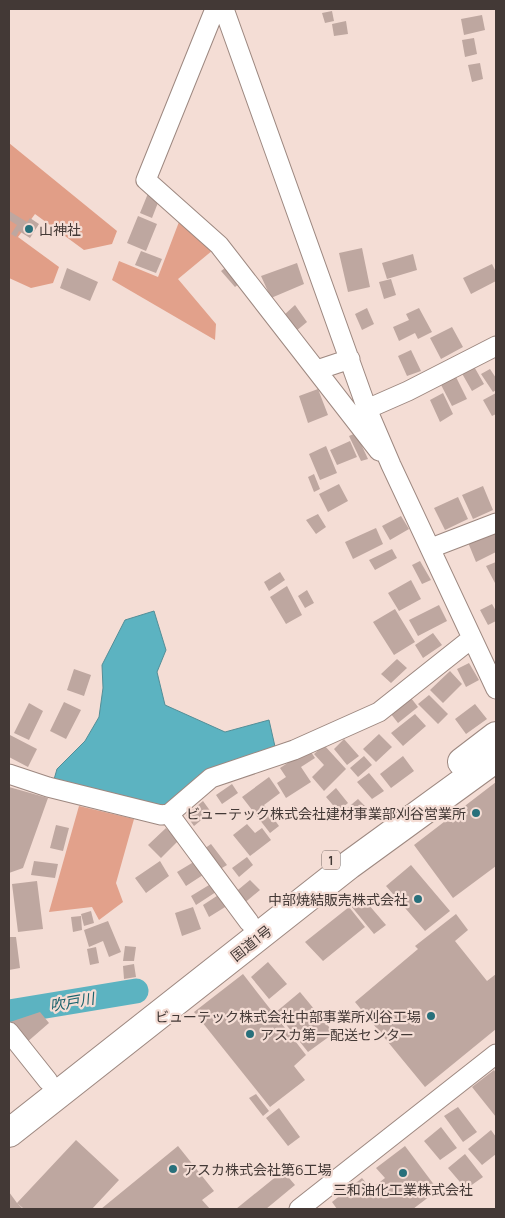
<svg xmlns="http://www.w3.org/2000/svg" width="505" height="1218" viewBox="0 0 505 1218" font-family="Manrope,'Noto Sans JP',sans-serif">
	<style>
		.green { fill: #e2a18b }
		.forest { fill: #e19e87 }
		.water { fill: #5cb3c1; stroke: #548e97 }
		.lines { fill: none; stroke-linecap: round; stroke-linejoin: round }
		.river { stroke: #5cb3c1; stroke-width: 25 }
		.building { fill: #bea7a0 }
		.minor-casing { stroke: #9d8880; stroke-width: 21 }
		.highway-casing { stroke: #9d8880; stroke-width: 30 }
		.minor { stroke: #fff; stroke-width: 19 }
		.highway { stroke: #fff; stroke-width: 28 }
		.poi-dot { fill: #28707b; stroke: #f4ddd5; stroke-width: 2 }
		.labels { text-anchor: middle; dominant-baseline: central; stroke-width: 4.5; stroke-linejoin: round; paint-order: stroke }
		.shield { fill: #f4ddd5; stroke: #786a66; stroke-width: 1 }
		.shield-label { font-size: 12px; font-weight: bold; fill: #433936 }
		.poi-label { font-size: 14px; fill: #433936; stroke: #f4ddd5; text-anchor: start }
		.street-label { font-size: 14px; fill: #433936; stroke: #f4ddd5 }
		.water-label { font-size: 15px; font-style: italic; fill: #1a626c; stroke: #f4ddd5 }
	</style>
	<rect width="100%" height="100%" fill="#f4ddd5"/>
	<!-- green -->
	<path class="green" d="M182 214 213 250 178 279 216 324 215 340 112 280 119 261 158 277Z
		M79 806 134 819 116 883 123 902 99 920 92 907 49 912Z"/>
	<!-- forest -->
	<path class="forest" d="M9 143 117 231 112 244 84 250 35 214 18 237 59 267 53 283 31 288 9 278Z"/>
	<!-- water -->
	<path class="water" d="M154 611 166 650 157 672 165 705 225 732 269 720 276 751 204 772 160 809 53 783 57 769 85 741 99 717 103 688 102 665 125 620Z"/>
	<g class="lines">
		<!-- river -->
		<path class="river" d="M9 1012 136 991"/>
	</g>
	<!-- building -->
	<path class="building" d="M332 11 334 21 325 23 322 13Z
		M482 15 485 30 464 35 461 19Z
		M346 21 348 34 334 36 332 24Z
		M474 38 477 54 465 57 462 40Z
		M480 63 483 79 472 82 468 65Z
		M149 191 161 195 152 218 140 213Z
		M9 211 27 222 30 218 39 224 30 238 19 231 16 237 11 234 17 225 9 220Z
		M138 216 157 224 146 251 127 243Z
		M362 248 370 287 348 292 339 253Z
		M141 251 162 259 156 273 135 265Z
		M413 254 417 270 387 279 382 263Z
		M233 262 245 279 235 287 221 271Z
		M297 263 304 284 271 298 261 276Z
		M492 264 496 272V281L471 294 463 278Z
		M67 268 98 282 90 301 60 288Z
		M391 279 396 295 384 299 379 282Z
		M295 305 307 322 296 331 284 315Z
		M367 308 374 324 362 330 355 314Z
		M419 308 432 332 418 339 415 333 399 341 393 327 409 320 406 314Z
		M452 327 463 347 441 359 430 338Z
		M411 350 421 371 407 376 398 356Z
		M472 363 484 384 472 391 460 370Z
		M490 369 496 378V390L493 392 481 374Z
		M454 373 467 399 452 406 439 381Z
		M318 389 328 415 308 423 299 396Z
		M443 393 453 414 440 422 430 400Z
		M496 393V414L492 416 483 400Z
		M356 433 368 459 361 461 349 436Z
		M350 441 357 457 337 465 330 450Z
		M326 446 337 473 320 480 309 454Z
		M314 474 320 489 314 492 308 477Z
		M339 484 348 501 328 512 319 494Z
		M483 486 493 510 473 519 462 495Z
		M458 497 468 519 445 530 434 508Z
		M318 514 326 527 316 534 306 520Z
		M401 516 409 529 390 540 382 526Z
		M376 528 383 544 353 559 345 542Z
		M496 528V552L476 562 467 540Z
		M392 549 397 558 375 570 369 560Z
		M420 561 431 580 422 584 412 565Z
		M496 562V582L495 583 486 566Z
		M280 572 285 580 269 591 264 582Z
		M411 580 421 599 399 611 388 593Z
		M287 586 302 615 286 624 270 597Z
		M307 590 314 603 305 608 298 596Z
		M492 604 496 611V621L488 625 480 610Z
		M439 605 447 621 418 636 409 620Z
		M395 609 415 642 394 655 373 622Z
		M433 633 442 645 423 658 415 645Z
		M397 659 407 668 391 683 381 674Z
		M469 663 479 680 466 687 457 669Z
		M74 669 91 675 84 696 67 690Z
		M450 671 462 684 443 703 430 690Z
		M429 695 448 714 438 724 418 704Z
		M411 698 418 707 398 723 391 714Z
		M64 702 81 710 66 739 50 731Z
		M29 703 43 711 29 740 14 733Z
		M475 704 487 719 466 734 455 719Z
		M415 714 426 726 403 746 391 733Z
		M379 734 392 747 376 762 363 749Z
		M10 735 37 749 28 767 9 757Z
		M344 739 359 756 347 765 334 749Z
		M324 745 346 769 324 791 312 777 324 765 314 754Z
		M309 749 315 758 301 767 311 782 286 798 277 783 286 777 280 768Z
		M364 756 372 765 358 777 350 768Z
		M403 756 414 771 391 788 380 774Z
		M369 773 384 791 372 799 357 782Z
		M269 777 280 793 264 805 279 826 270 833 242 797Z
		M496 782V866L453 898 414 845Z
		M232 784 238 793 222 804 216 795Z
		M9 787 48 798 23 868 9 873Z
		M336 788 348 803 338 811 326 797Z
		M358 799 365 806 353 817 346 809Z
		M203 801 211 812 194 826 186 815Z
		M247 824 255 833 262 828 271 840 250 856 233 835Z
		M56 825 69 828 63 851 50 848Z
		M166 828 179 840 161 858 148 845Z
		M211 844 227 865 217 871 201 851Z
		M247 857 253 865 239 877 232 868Z
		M197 860 206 873 186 886 177 872Z
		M34 861 58 864 55 878 31 875Z
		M160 861 169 876 146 893 135 878Z
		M411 865 450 911 425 931 386 886Z
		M250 880 260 890 242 905 233 894Z
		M37 881 43 929 18 932 12 884Z
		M214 882 219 890 196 905 191 896Z
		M223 892 230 904 209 917 203 905Z
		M362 897 386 925 374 934 351 906Z
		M193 907 201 929 182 936 175 913Z
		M349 907 365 927 323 961 305 942Z
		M91 911 94 923 84 926 81 914Z
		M456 914 468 930 455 941 487 981 496 974V1029L425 1087 355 1002 418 949 415 946Z
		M81 916 82 930 73 932 71 917Z
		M108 921 121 952 109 957 103 941 89 947 84 930Z
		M9 937H16L20 968 9 970Z
		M125 946 136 947 134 961H123Z
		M96 947 99 963 90 965 87 949Z
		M268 962 287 984 269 999 251 977Z
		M134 964 136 977 124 979 123 966Z
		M243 974 306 1055 294 1066 305 1080 270 1107 194 1012Z
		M300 992 334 1033 308 1052 276 1012Z
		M40 1012 49 1023 26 1043 10 1022Z
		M494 1070 496 1073V1117L472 1087Z
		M256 1094 269 1111 263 1116 249 1098Z
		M458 1107 477 1132 463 1142 444 1116Z
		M279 1108 300 1137 288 1146 266 1118Z
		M441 1127 457 1148 440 1160 424 1141Z
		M491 1130 496 1137V1154L482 1165 468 1149Z
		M76 1140 119 1180 92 1209H24L17 1203 23 1209H9V1192L17 1203Z
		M178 1146 214 1191 202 1200 210 1209H101Z
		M405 1146 438 1190 413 1209H337L332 1202 362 1178 371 1189 385 1178 376 1168Z
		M465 1154 483 1177 466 1189 448 1168Z
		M283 1171 295 1185 266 1209H236Z"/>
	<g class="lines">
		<defs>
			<path id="minor" d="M215 9 146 180 219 245 379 451
				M224 9 367 409 391 465 496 689
				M317 370 350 359
				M367 409 408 391 496 346
				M431 548 496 523
				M9 774 48 787 161 815 169 814 211 778 294 750 379 712 471 639
				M169 814 249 922
				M9 1032 48 1081
				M299 1209 496 1054"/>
			<path id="highway" d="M462 762 496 736
				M9 1133 349 865 496 758"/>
		</defs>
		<!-- minor casing -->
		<use href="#minor" class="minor-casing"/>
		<!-- highway casing -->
		<use href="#highway" class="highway-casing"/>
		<!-- minor -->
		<use href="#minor" class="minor"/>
		<!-- highway -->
		<use href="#highway" class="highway"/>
	</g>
	<!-- markers -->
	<g class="poi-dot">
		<circle cx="29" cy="229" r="5"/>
		<circle cx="476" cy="813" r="5"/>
		<circle cx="418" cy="899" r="5"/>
		<circle cx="431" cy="1016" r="5"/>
		<circle cx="250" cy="1034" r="5"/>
		<circle cx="173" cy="1169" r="5"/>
		<circle cx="403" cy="1173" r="5"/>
	</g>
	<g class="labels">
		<!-- shield labels -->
		<rect class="shield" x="322" y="850.5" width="18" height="19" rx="4"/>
		<g class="shield-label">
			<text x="331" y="860">1</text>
		</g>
		<!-- poi labels -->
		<g class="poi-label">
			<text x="39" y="229">山神社</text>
			<text x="466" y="813" text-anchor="end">ビューテック株式会社建材事業部刈谷営業所</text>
			<text x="408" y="899" text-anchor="end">中部焼結販売株式会社</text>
			<text x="421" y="1016" text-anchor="end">ビューテック株式会社中部事業所刈谷工場</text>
			<text x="260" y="1034">アスカ第一配送センター</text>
			<text x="183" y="1169">アスカ株式会社第6工場</text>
			<text x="403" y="1189" text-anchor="middle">三和油化工業株式会社</text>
		</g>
		<!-- street labels -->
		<g class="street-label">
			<text transform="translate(251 943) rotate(-38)">国道1号</text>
		</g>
		<!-- water labels -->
		<g class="water-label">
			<text transform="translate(72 1002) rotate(-10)">吹戸川</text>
		</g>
	</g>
	<!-- border -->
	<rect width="505" height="1218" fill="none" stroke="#433936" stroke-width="20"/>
</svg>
